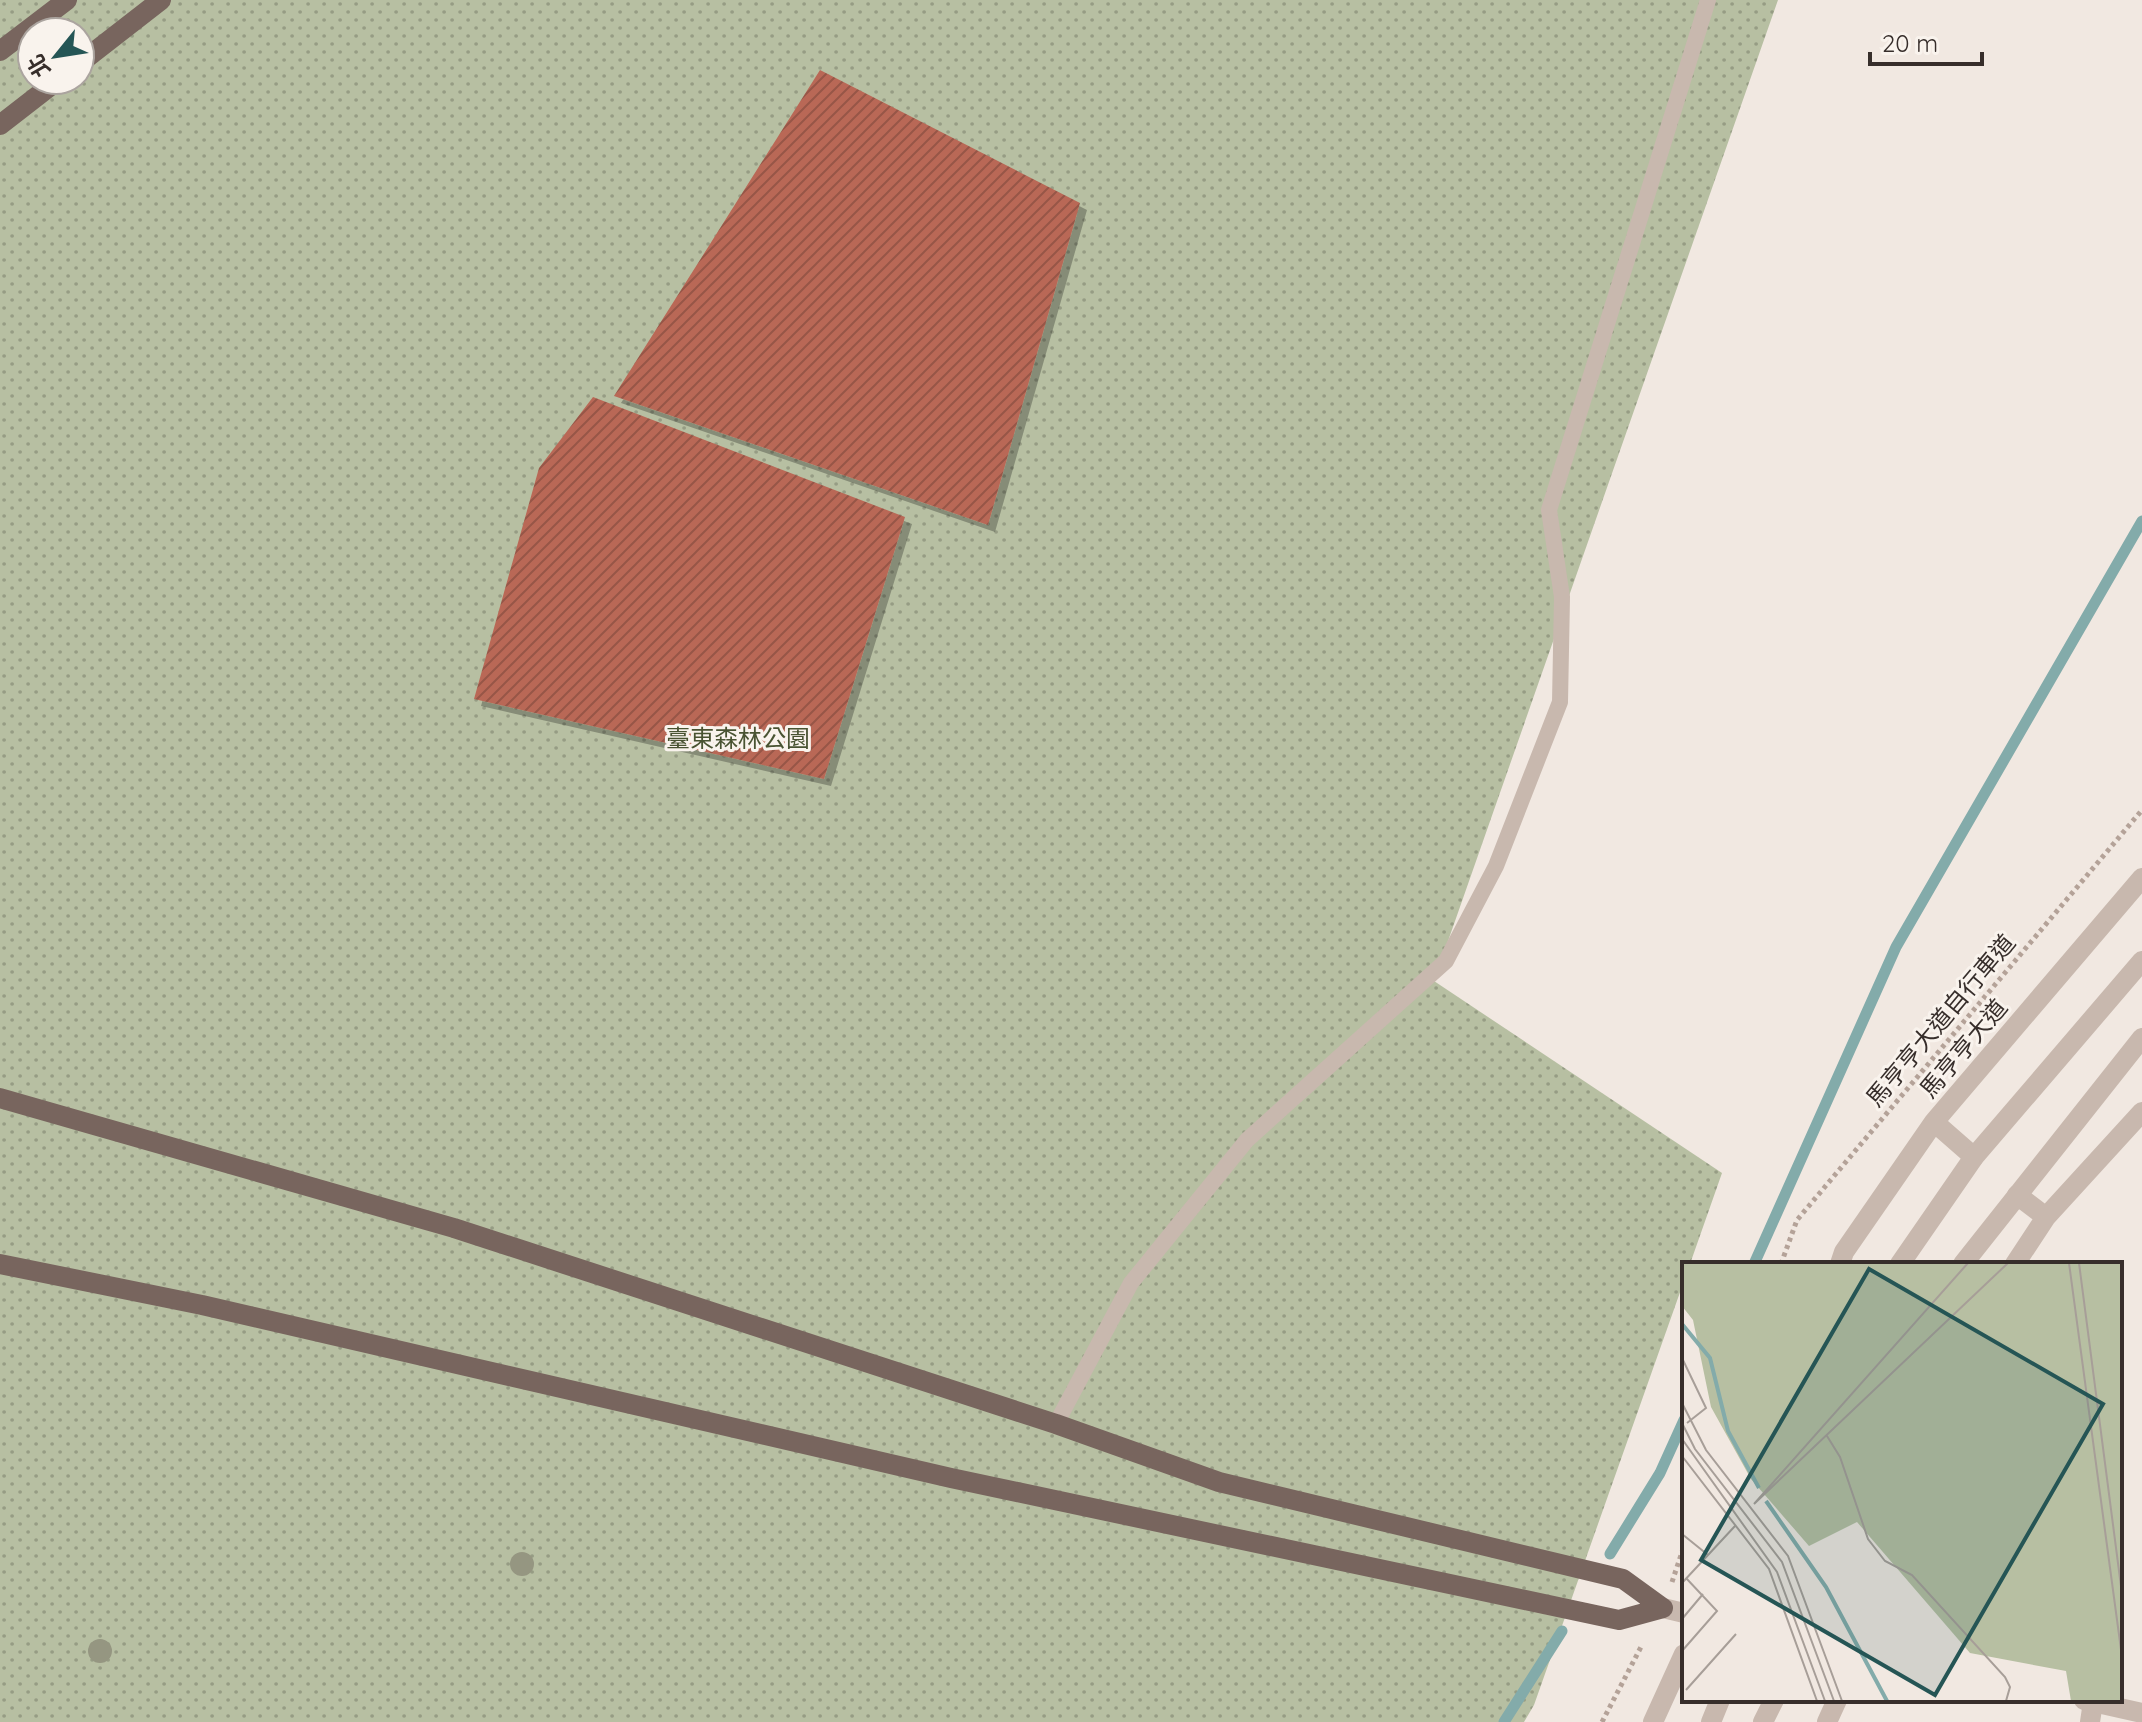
<svg xmlns="http://www.w3.org/2000/svg" width="2142" height="1722" viewBox="0 0 2142 1722" font-family="Quicksand,'Noto Sans TC',sans-serif">
	<style>
		.park { fill: url(#park-dots); fill-rule: evenodd }
		.lines { fill: none; stroke-linecap: round; stroke-linejoin: round }
		.stream { stroke: #83abaa; stroke-width: 11 }
		.building { fill: url(#building-hatch); filter: url(#shadow) }
		.path { stroke: #b4a298; stroke-width: 5; stroke-dasharray: 4 4; stroke-linecap: butt }
		.service { stroke: #c8b8ae; stroke-width: 16 }
		.minor { stroke: #c8b8ae; stroke-width: 20 }
		.tertiary { stroke: #c8b8ae; stroke-width: 20 }
		.primary { stroke: #78655e; stroke-width: 20 }
		.tree { fill: #959681 }
		.labels { text-anchor: middle; dominant-baseline: central; stroke-width: 6; stroke-linejoin: round; paint-order: stroke }
		.park-label { font-size: 24px; fill: #495332; stroke: #f9f3ed }
		.street-label { font-size: 24px; fill: #372e2b; stroke: #f9f3ed }
		.inset-river { fill: none; stroke: #83abaa; stroke-width: 4 }
		.inset-road { fill: none; stroke: #a79e98; stroke-width: 2 }
		.view { fill: #255555; fill-opacity: 0.15; stroke: #255555; stroke-width: 4 }
		.inset-edge { fill: none; stroke: #372e2b; stroke-width: 4 }
	</style>
	<defs>
		<pattern id="park-dots" width="8" height="8" patternUnits="userSpaceOnUse" patternTransform="scale(2)"><rect width="8" height="8" fill="#b7bfa2"/><path d="M2 2h.1M6 6h.1" fill="none" stroke="#969c84" stroke-width="1.8" stroke-linecap="round"/></pattern>
		<pattern id="building-hatch" width="6" height="6" patternUnits="userSpaceOnUse" patternTransform="scale(2)"><rect width="6" height="6" fill="#b96856"/><path d="M-1 1l2-2M0 6l6-6M5 7l2-2" fill="none" stroke="#975647"/></pattern>
		<filter id="shadow"><feDropShadow dx="7" dy="7" stdDeviation="0" flood-color="#0004"/></filter>
	</defs>
	<rect width="100%" height="100%" fill="#f1e8e1"/>
	<!-- park -->
	<path class="park" d="M0 0H1778L1434 981 1722 1173 1690 1264H1684V1281L1534 1705 1524 1722H0ZM32 32H80V80H32Z"/>
	<g class="lines">
		<!-- stream -->
		<path class="stream" d="M1754 1264 1896 947 2142 521
			M1610 1554 1660 1473 1684 1420
			M1504 1722 1562 1631"/>
	</g>
	<!-- building -->
	<path class="building" d="M820 70 1080 203 988 525 614 396Z
		M593 397 905 517 824 779 474 699 539 468Z"/>
	<g class="lines">
		<!-- path -->
		<path class="path" d="M1781 1264 1797 1220 2142 810
			M1672 1582 1684 1546
			M1602 1722 1642 1645"/>
		<!-- service -->
		<path class="service" d="M1056 1424 1131 1283 1247 1140 1446 961 1496 866 1560 702 1562 597 1549 510 1708 0"/>
		<!-- minor -->
		<path class="minor" d="M1934 1122 1974 1157
			M2017 1195 2046 1217
			M1840 1264 1844 1252 1934 1122 2142 878
			M2015 1264 2046 1217 2142 1112
			M1653 1722 1684 1654
			M1827 1722 1837 1700
			M2090 1722 2093 1702"/>
		<!-- tertiary -->
		<path class="tertiary" d="M1900 1264 1974 1157 2142 961
			M1963 1264 2142 1038
			M1663 1608 1684 1613
			M2084 1700 2142 1713
			M1711 1722 1720 1700
			M1763 1722 1774 1700"/>
		<!-- primary -->
		<path class="primary" d="M0 51 67 0
			M80 63 161 0
			M0 125 58 80
			M0 1098 454 1228 1056 1424 1219 1482 1623 1579 1663 1608
			M0 1264 202 1305 951 1478 1619 1620 1663 1608"/>
	</g>
	<!-- trees -->
	<g class="tree">
		<circle cx="522" cy="1564" r="12"/>
		<circle cx="100" cy="1651" r="12"/>
	</g>
	<g class="labels">
		<!-- park labels -->
		<g class="park-label">
			<text x="738" y="738">臺東森林公園</text>
		</g>
		<!-- street labels -->
		<g class="street-label">
			<text transform="translate(1940 1020) rotate(-50)">馬亨亨大道自行車道</text>
			<text transform="translate(1963 1048) rotate(-50)">馬亨亨大道</text>
		</g>
	</g>
	<!-- overview -->
	<g transform="translate(1682 1262)">
		<rect width="440" height="440" fill="#f1e8e1"/>
		<path d="M0 1H440V439H389L384 409 288 391 175 260 127 284 69 217 29 145 11 58 0 44Z" fill="#b7bfa2"/>
		<path class="inset-river" d="M0 62 28 96 46 169 77 226M84 239 144 325 205 439"/>
		<path class="inset-road" d="M387 1 440 395M397 1 440 332M0 96 24 146 5 161M0 141 24 188 106 294 160 439M0 161 13 187 100 300 152 439M145 174 158 195 186 277 203 299 230 313 323 415 328 425 324 439M0 177 95 310 143 439M0 194 87 307 135 439M72 242 326 1M72 242 286 1M0 272 26 293M0 321 53 264M0 357 21 332M0 389 35 349 4 316M4 428 54 372"/>
		<path class="view" d="M187 7 421 142 253 433 19 298Z"/>
		<rect width="440" height="440" class="inset-edge"/>
	</g>
	<!-- north arrow -->
	<g transform="translate(56 56) rotate(240)"><circle r="38" fill="#f9f3ed" stroke="#aba49f" stroke-width="2"/>
	<path d="M0-6L14 30L0 20L-14 30Z" fill="#255555"/>
	<text y="-12" font-size="22" font-weight="bold" text-anchor="middle" fill="#372e2b">北</text>
	</g>
	<!-- scale -->
	<path d="M1870 52v12h112v-12" fill="none" stroke="#372e2b" stroke-width="4"/>
	<text x="1882" y="52" font-size="24" fill="#372e2b" stroke="#f9f3ed" stroke-width="6" paint-order="stroke">20 m</text>
</svg>
